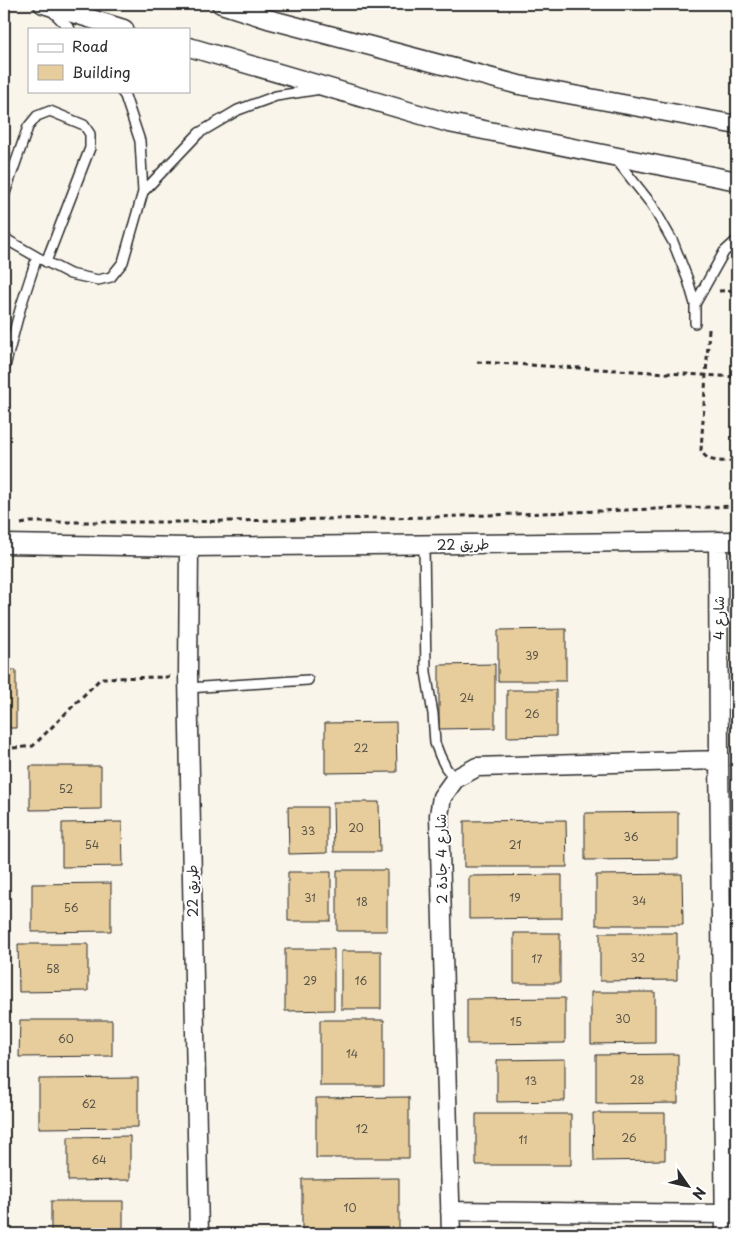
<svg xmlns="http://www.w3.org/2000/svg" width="741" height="1238" viewBox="0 0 741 1238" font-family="'Playpen Sans','Playpen Sans Arabic',sans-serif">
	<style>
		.building { fill: #e7cd9c; stroke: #2b2b2b }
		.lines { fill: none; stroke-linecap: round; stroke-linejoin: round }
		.lane-casing { stroke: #2b2b2b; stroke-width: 12 }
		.street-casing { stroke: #2b2b2b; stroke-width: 21 }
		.path { stroke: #2b2b2b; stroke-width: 3; stroke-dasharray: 5 4; stroke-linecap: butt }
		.lane { stroke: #fff; stroke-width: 9 }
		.street { stroke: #fff; stroke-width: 18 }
		.labels { text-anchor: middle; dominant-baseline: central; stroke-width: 4; stroke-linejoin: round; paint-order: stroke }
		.number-label { font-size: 11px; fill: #5a5447 }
		.street-label { font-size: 14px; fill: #2b2b2b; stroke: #fff }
	</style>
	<rect width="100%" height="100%" fill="#faf5eb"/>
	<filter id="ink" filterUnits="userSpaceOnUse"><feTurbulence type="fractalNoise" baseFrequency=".02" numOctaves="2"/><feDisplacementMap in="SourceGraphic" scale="10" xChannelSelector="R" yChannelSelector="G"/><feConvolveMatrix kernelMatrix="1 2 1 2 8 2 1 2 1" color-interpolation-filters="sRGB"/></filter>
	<g filter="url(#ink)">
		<!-- building -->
		<path class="building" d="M566 629V681H498V630Z
			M495 664V728L439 729V665Z
			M4 670H16V728H4Z
			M507 690H556V736L507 737Z
			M396 722 397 772 325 773V723Z
			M30 766H101V809L30 810Z
			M333 802H379L380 852H334Z
			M288 807H327V853L289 854Z
			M678 812V859L585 860V813Z
			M566 820 567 867H464V821Z
			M122 822 123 866 62 867V823Z
			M337 870H387V931H337Z
			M288 872H331V921H288Z
			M682 874 683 925H596V875Z
			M562 875V918L469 919V876Z
			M111 883V931L32 932V884Z
			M514 933H560V983H514Z
			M600 933H677V980L600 981Z
			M18 944H88V991L19 992Z
			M285 949H334V1010L285 1011Z
			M341 951H381V1009H341Z
			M591 992H655V1043L591 1044Z
			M565 998V1043L467 1044V999Z
			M20 1020H112V1056L19 1057Z
			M320 1020H384V1086H320Z
			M678 1054V1103L596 1104V1055Z
			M565 1059V1101L497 1102V1060Z
			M138 1078V1127L39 1128V1079Z
			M409 1097V1158H316V1098Z
			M593 1113H665V1160L594 1161Z
			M476 1114H571V1165H476Z
			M130 1136V1180L68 1181V1137Z
			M399 1178V1234H302V1179Z
			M51 1201H123V1234H51Z"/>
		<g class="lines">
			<defs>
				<path id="lane" d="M52 11 70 29
					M615 158 652 205 673 242 688 280 695 304V323
					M143 192 199 133 238 110 276 96 321 89
					M4 196 28 127 37 116 50 111 84 125 90 134V148L46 262
					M4 236 9 241 37 257 70 274 98 280 111 277 123 262 143 192 140 141 125 96 121 91
					M695 304 724 252 737 240
					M4 370 21 306 37 257
					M424 545 426 672 433 714 435 743 440 756 446 768 455 779
					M188 688 308 680
					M723 1132H737"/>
				<path id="street" d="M43 4 124 29
					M221 4 268 19 519 85 737 125
					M189 47 449 123 737 181
					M718 541 719 760 725 1234
					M4 544 189 547 737 541
					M189 547 188 676 199 1234
					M450 1211 725 1214
					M451 1234 439 815 442 797 455 779 477 767 719 760"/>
			</defs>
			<!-- lane casing -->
			<use href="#lane" class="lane-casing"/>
			<!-- street casing -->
			<use href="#street" class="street-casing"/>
			<!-- path -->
			<path class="path" d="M719 291 737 290
				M709 329 701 450C707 464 724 461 737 461
				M477 362 737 377
				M21 524 30 522H179L434 517 737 506
				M4 749 33 746 101 678 170 677"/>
			<!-- lane -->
			<use href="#lane" class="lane"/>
			<!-- street -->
			<use href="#street" class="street"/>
		</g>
	</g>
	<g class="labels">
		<!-- number labels -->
		<g class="number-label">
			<text x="532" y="655">39</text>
			<text x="467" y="697">24</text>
			<text x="532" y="713">26</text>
			<text x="361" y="747">22</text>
			<text x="66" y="788">52</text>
			<text x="356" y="827">20</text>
			<text x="308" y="830">33</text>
			<text x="631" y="836">36</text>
			<text x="92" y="844">54</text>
			<text x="515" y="844">21</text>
			<text x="310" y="897">31</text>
			<text x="515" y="897">19</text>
			<text x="639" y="900">34</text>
			<text x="362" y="901">18</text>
			<text x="71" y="907">56</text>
			<text x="638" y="957">32</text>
			<text x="537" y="958">17</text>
			<text x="53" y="968">58</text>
			<text x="310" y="980">29</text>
			<text x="361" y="980">16</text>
			<text x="623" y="1018">30</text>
			<text x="516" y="1021">15</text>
			<text x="66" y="1038">60</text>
			<text x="352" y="1053">14</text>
			<text x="637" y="1079">28</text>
			<text x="531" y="1080">13</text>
			<text x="89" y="1103">62</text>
			<text x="362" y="1128">12</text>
			<text x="629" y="1137">26</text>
			<text x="523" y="1139">11</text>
			<text x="99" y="1159">64</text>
			<text x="350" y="1207">10</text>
		</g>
		<!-- street labels -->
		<g class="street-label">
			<text transform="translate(463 544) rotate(-1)">طريق 22</text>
			<text transform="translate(718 618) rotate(-90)">شارع 4</text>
			<text transform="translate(441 859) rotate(-91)">شارع 4 جادة 2</text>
			<text transform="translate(192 891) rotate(-91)">طريق 22</text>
		</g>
	</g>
	<!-- margin -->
	<rect width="741" height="1238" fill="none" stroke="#fff" stroke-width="20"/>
	<rect x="10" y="10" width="721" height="1218" fill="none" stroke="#2b2b2b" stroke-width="2" filter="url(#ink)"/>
	<!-- legend -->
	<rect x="28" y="28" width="162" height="65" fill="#ffffff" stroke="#aaaaaa"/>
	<rect x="38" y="44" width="25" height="8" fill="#ffffff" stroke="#aaaaaa"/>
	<text x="72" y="52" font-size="15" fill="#2b2b2b">Road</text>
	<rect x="38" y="65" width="25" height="15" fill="#e7cd9c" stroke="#aaaaaa"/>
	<text x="72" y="78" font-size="15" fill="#2b2b2b">Building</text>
	<!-- north arrow -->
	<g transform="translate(688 1186) rotate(124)" stroke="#ffffff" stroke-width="4" paint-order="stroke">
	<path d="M0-4L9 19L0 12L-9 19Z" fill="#2b2b2b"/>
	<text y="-8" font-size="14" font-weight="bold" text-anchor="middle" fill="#2b2b2b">N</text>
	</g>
</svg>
